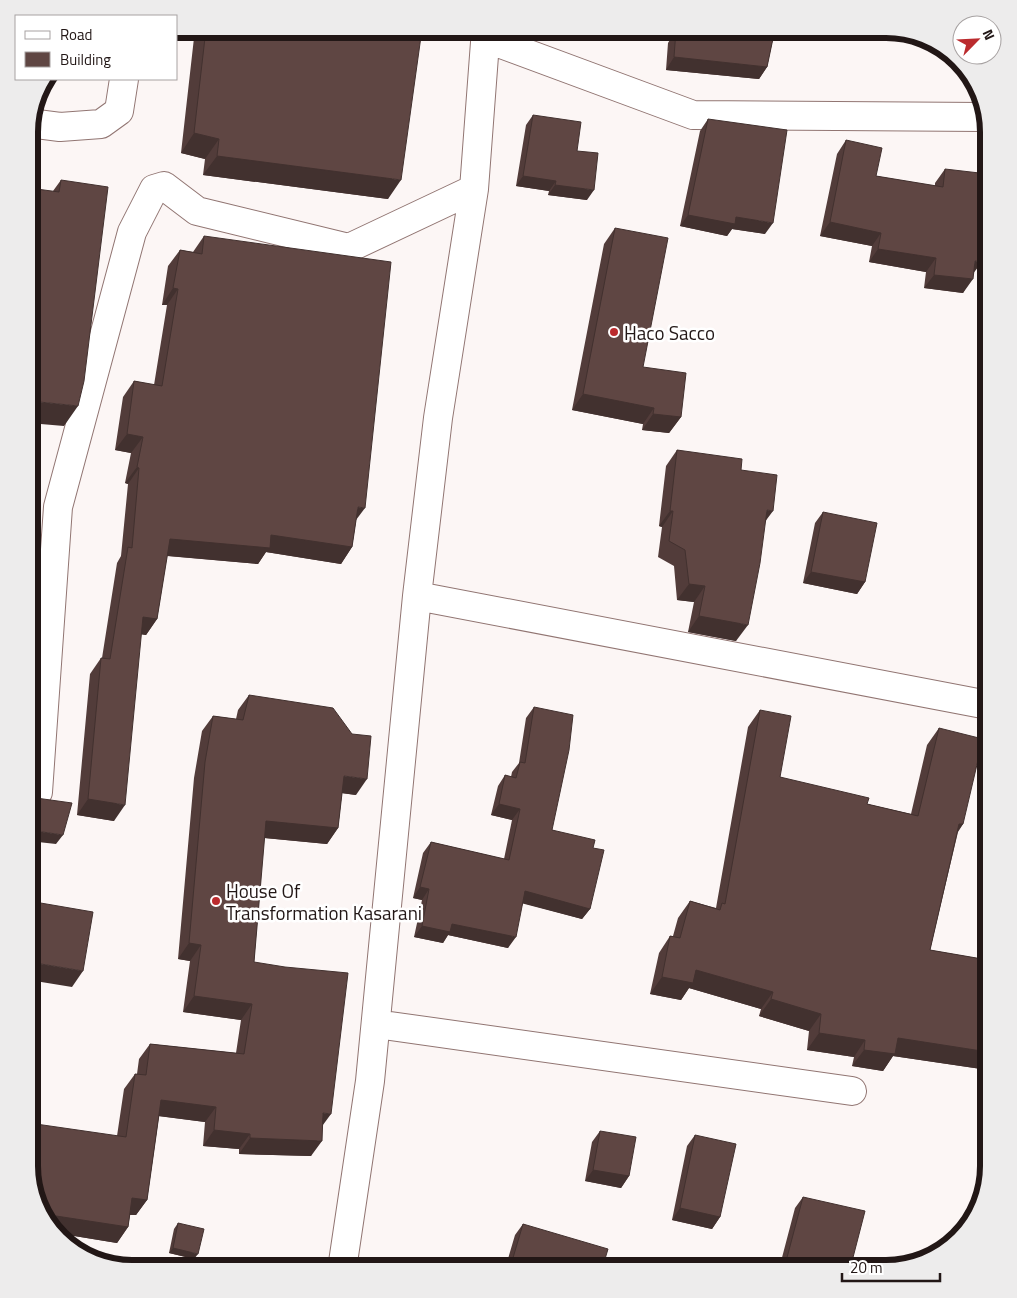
<svg xmlns="http://www.w3.org/2000/svg" width="1017" height="1298" viewBox="0 0 1017 1298" font-family="'Titillium Web',sans-serif">
	<style>
		.lines { fill: none; stroke-linecap: round; stroke-linejoin: round }
		.minor-casing { stroke: #917572; stroke-width: 30 }
		.minor { stroke: #fff; stroke-width: 28 }
		.wall { fill: #523c3a }
		.shaded-wall { fill: #42312f }
		.building { fill: #5f4643; stroke: #42312f }
		.poi-dot { fill: #bb2b2e; stroke: #fff; stroke-width: 2 }
		.labels { text-anchor: middle; dominant-baseline: central; stroke-width: 5; stroke-linejoin: round; paint-order: stroke }
		.poi-label { font-size: 19px; fill: #221716; stroke: #fff; text-anchor: start }
		.rim { fill: none; stroke: #221716; stroke-width: 6 }
	</style>
	<rect width="100%" height="100%" fill="#fcf6f5"/>
	<g class="lines">
		<defs>
			<path id="minor" d="M485 38 693 115 984 117
				M29 123 60 127 101 124 119 111 124 79
				M417 596 988 705
				M38 792 58 507 132 232 154 189 164 186 197 211 349 248 474 189
				M376 1024 852 1091
				M342 1269 370 1081 417 596 438 418 474 189 486 29"/>
		</defs>
		<!-- minor casing -->
		<use href="#minor" class="minor-casing"/>
		<!-- minor -->
		<use href="#minor" class="minor"/>
	</g>
	<!-- wall -->
	<path class="wall" d="M195 29H422L388 199 203 175 205 159 181 153Z
		M722 29H775L767 67 759 79 666 70 668 43 676 30 721 35Z
		M533 115 577 151 587 200 548 195 549 191 516 186 526 125Z
		M708 119 765 234 732 229 727 236 680 226 700 131Z
		M846 140 876 176 935 186V183L945 169 974 273 963 293 924 288 926 272 869 262 872 246 820 236 837 154Z
		M61 180 64 426 53 191Z
		M615 228 643 367 681 417 669 433 642 430 643 424 572 410 604 244Z
		M204 236 356 521 352 547 341 564 266 552 258 564 167 556 157 619 146 635 141 634 114 821 77 815 90 674 101 658H102L117 563 121 556 128 484 125 483 131 453 115 450 123 397 134 381 154 385 167 305H162L168 266 180 250 193 252Z
		M677 450 741 470 765 521 736 641 688 632 694 602 677 600 674 566 658 557 662 527 659 526 666 466Z
		M823 512 865 582 857 594 803 583 815 523Z
		M249 695 356 795 342 793 338 828 327 844 264 838 254 962 323 1125 311 1156 239 1154V1149L203 1146 205 1122 159 1116 147 1200 136 1215H130L128 1227 117 1243 56 1233 46 1223 117 1136 124 1089 135 1074H137L139 1059 150 1044 236 1053 241 1020 183 1012 190 961 178 959 194 778 202 731 213 716 236 719 238 710Z
		M534 707 552 830 593 848 590 909 582 919 523 903 508 948 448 935 443 943 414 937 422 900 413 898 423 853 431 842 504 859 512 820 491 815 498 786 505 775 511 777 512 772 519 763 526 718Z
		M760 710 780 777 867 804 911 814 927 745 939 728 963 824 958 832 930 950 988 960V1070L893 1056 883 1071 852 1066 854 1057 807 1050 809 1031 759 1016 761 1009 689 988 681 1000 650 994 659 953 670 936H673L678 918 690 901 716 908 748 727Z
		M600 1131 629 1176 621 1188 585 1181 592 1142Z
		M695 1135 720 1217 712 1229 672 1220 687 1146Z
		M803 1197 850 1269H779L795 1208Z
		M178 1223 194 1259 169 1253 174 1229Z
		M523 1224 602 1269H505L515 1235Z"/>
	<!-- shaded-wall -->
	<path class="shaded-wall" d="M816 29H840L838 33Z
		M852 29H888L884 35Z
		M674 57 767 67 759 79 666 70Z
		M194 133 219 139 205 159 181 153Z
		M217 156 401 180 388 199 203 175Z
		M523 176 556 181 549 191 516 186Z
		M555 185 594 190 587 200 548 195Z
		M688 215 736 217 773 223 765 234 732 229 727 236 680 226Z
		M830 222 881 233 872 246 820 236Z
		M878 249 936 258 926 272 869 262Z
		M975 261 982 262 972 275Z
		M934 275 973 279 963 293 924 288Z
		M173 288 178 289 167 305H162Z
		M583 394 654 408 643 424 572 410Z
		M30 401 78 406 64 426 29 423V403Z
		M653 414 681 417 669 433 642 430Z
		M127 434 143 437 131 453 115 450Z
		M137 467 139 468 128 484 125 483Z
		M358 507 365 508 353 524Z
		M767 510 773 511 761 527Z
		M670 511H673L662 527 659 526Z
		M271 535 352 547 341 564 266 552 258 564 158 555 170 539Z
		M811 572 865 582 857 594 803 583Z
		M689 584 705 586 694 602 677 600Z
		M699 616 748 625 736 641 688 632Z
		M143 617 157 619 146 635 131 633Z
		M344 776 367 779 356 795 333 792Z
		M88 799 125 805 114 821 77 815Z
		M499 804 520 809 512 820 491 815Z
		M266 821 338 828 327 844 255 837Z
		M959 824H963L951 841Z
		M29 830 63 835 56 844 29 841Z
		M420 887 429 889 422 900 413 898Z
		M525 891 590 909 582 919 517 902Z
		M452 924 516 937 508 948 448 935 443 943 414 937 422 926Z
		M189 943 201 945 190 961 178 959Z
		M29 962 83 971 72 987 29 980Z
		M696 970 773 992 761 1009 689 988 681 1000 650 994 662 977Z
		M194 996 252 1004 241 1020 183 1012Z
		M771 999 821 1014 809 1031 759 1016Z
		M819 1033 865 1040 854 1057 807 1050Z
		M898 1038 988 1052V1070L893 1056 883 1071 852 1066 864 1050Z
		M161 1100 216 1107 205 1122 150 1115Z
		M323 1113 331 1114 320 1129Z
		M214 1130 250 1134 239 1149 203 1146Z
		M250 1138 322 1141 311 1156 239 1154Z
		M593 1170 629 1176 621 1188 585 1181Z
		M132 1198 147 1200 136 1215 122 1214Z
		M680 1208 720 1217 712 1229 672 1220Z
		M43 1214 128 1227 117 1243 56 1233 46 1223Z
		M173 1248 198 1254 194 1259 169 1253Z"/>
	<!-- building -->
	<path class="building" d="M206 29H422L401 180 217 156 219 139 194 133Z
		M728 29H775L767 67 674 57 676 30 726 35Z
		M533 115 581 122 577 151 598 153 594 190 555 185 556 181 523 176Z
		M708 119 787 130 773 223 736 217 735 224 688 215Z
		M846 140 882 148 876 176 943 187 945 169 988 174V197L982 262 975 261 973 279 934 275 936 258 878 249 881 233 830 222Z
		M61 180 108 187 84 381 78 406 30 401 29 411V188L59 192Z
		M615 228 668 238 643 367 686 373 681 417 653 414 654 408 583 394Z
		M204 236 391 262 365 508 358 507 352 547 271 535 270 548 170 539 157 619 143 617 125 805 88 799 101 658 110 659 128 547 132 548 139 468 137 467 143 437 127 434 134 381 162 386 178 289 173 288 180 250 202 254Z
		M677 450 742 459 741 470 777 475 773 511 767 510 760 563 748 625 699 616 705 586 689 584 685 550 669 541 673 511H670Z
		M29 480H31L29 498Z
		M823 512 877 523 865 582 811 572Z
		M249 695 333 708 352 734 371 736 367 779 344 776 338 828 266 821 254 962 285 967 348 973 331 1114 323 1113 322 1141 250 1138V1134L214 1130 216 1107 161 1100 147 1200 132 1198 128 1227 43 1214 29 1166V1123L126 1137 135 1074 146 1075 150 1044 244 1054 252 1004 194 996 201 945 189 943 205 762 213 716 243 720Z
		M534 707 573 715 569 750 552 830 595 840 593 848 604 850 590 909 525 891 516 937 452 924 450 932 422 926 429 889 420 887 431 842 509 860 520 809 499 804 505 775 516 778 520 762 525 763Z
		M760 710 791 716 780 777 869 798 867 804 918 816 939 728 983 739 963 824H959L930 950 988 960V1052L898 1038 895 1054 864 1050 865 1040 819 1033 821 1014 771 999 773 992 696 970 693 983 662 977 670 936 680 938 690 901 720 910 722 903 725 904Z
		M29 797 72 803 63 835 29 830Z
		M29 901 93 912 83 971 29 962Z
		M600 1131 636 1137 629 1176 593 1170Z
		M695 1135 736 1144 720 1217 680 1208Z
		M803 1197 865 1211 850 1269H784Z
		M178 1223 204 1229 198 1254 173 1248Z
		M523 1224 608 1249 602 1269H515L510 1268Z"/>
	<!-- markers -->
	<g class="poi-dot">
		<circle cx="614" cy="332" r="5"/>
		<circle cx="216" cy="901" r="5"/>
	</g>
	<g class="labels">
		<!-- poi labels -->
		<g class="poi-label">
			<text x="624" y="332">Haco Sacco</text>
			<text x="226" y="890">House Of<tspan x="226" dy="22">Transformation Kasarani</tspan></text>
		</g>
	</g>
	<!-- crop -->
	<path d="M0 0H1017V1298H0ZM132 38H886A94 94 0 0 1 980 132V1166A94 94 0 0 1 886 1260H132A94 94 0 0 1 38 1166V132A94 94 0 0 1 132 38Z" fill="#edecec" fill-rule="evenodd"/>
	<path class="rim" d="M132 38H886A94 94 0 0 1 980 132V1166A94 94 0 0 1 886 1260H132A94 94 0 0 1 38 1166V132A94 94 0 0 1 132 38Z"/>
	<!-- legend -->
	<rect x="15" y="15" width="162" height="65" fill="#ffffff" stroke="#a7a2a2"/>
	<rect x="25" y="31" width="25" height="8" fill="#ffffff" stroke="#a7a2a2"/>
	<text x="60" y="40" font-size="15" fill="#221716">Road</text>
	<rect x="25" y="52" width="25" height="15" fill="#5f4643" stroke="#a7a2a2"/>
	<text x="60" y="65" font-size="15" fill="#221716">Building</text>
	<!-- north arrow -->
	<g transform="translate(977 40) rotate(66)"><circle r="24" fill="#ffffff" stroke="#a7a2a2"/>
	<path d="M0-4L9 19L0 12L-9 19Z" fill="#bb2b2e"/>
	<text y="-8" font-size="14" font-weight="bold" text-anchor="middle" fill="#221716">N</text>
	</g>
	<!-- scale -->
	<path d="M842 1273v8h98v-8" fill="none" stroke="#221716" stroke-width="2.5"/>
	<text x="850" y="1273" font-size="15" fill="#221716" stroke="#ffffff" stroke-width="4" paint-order="stroke">20 m</text>
</svg>
